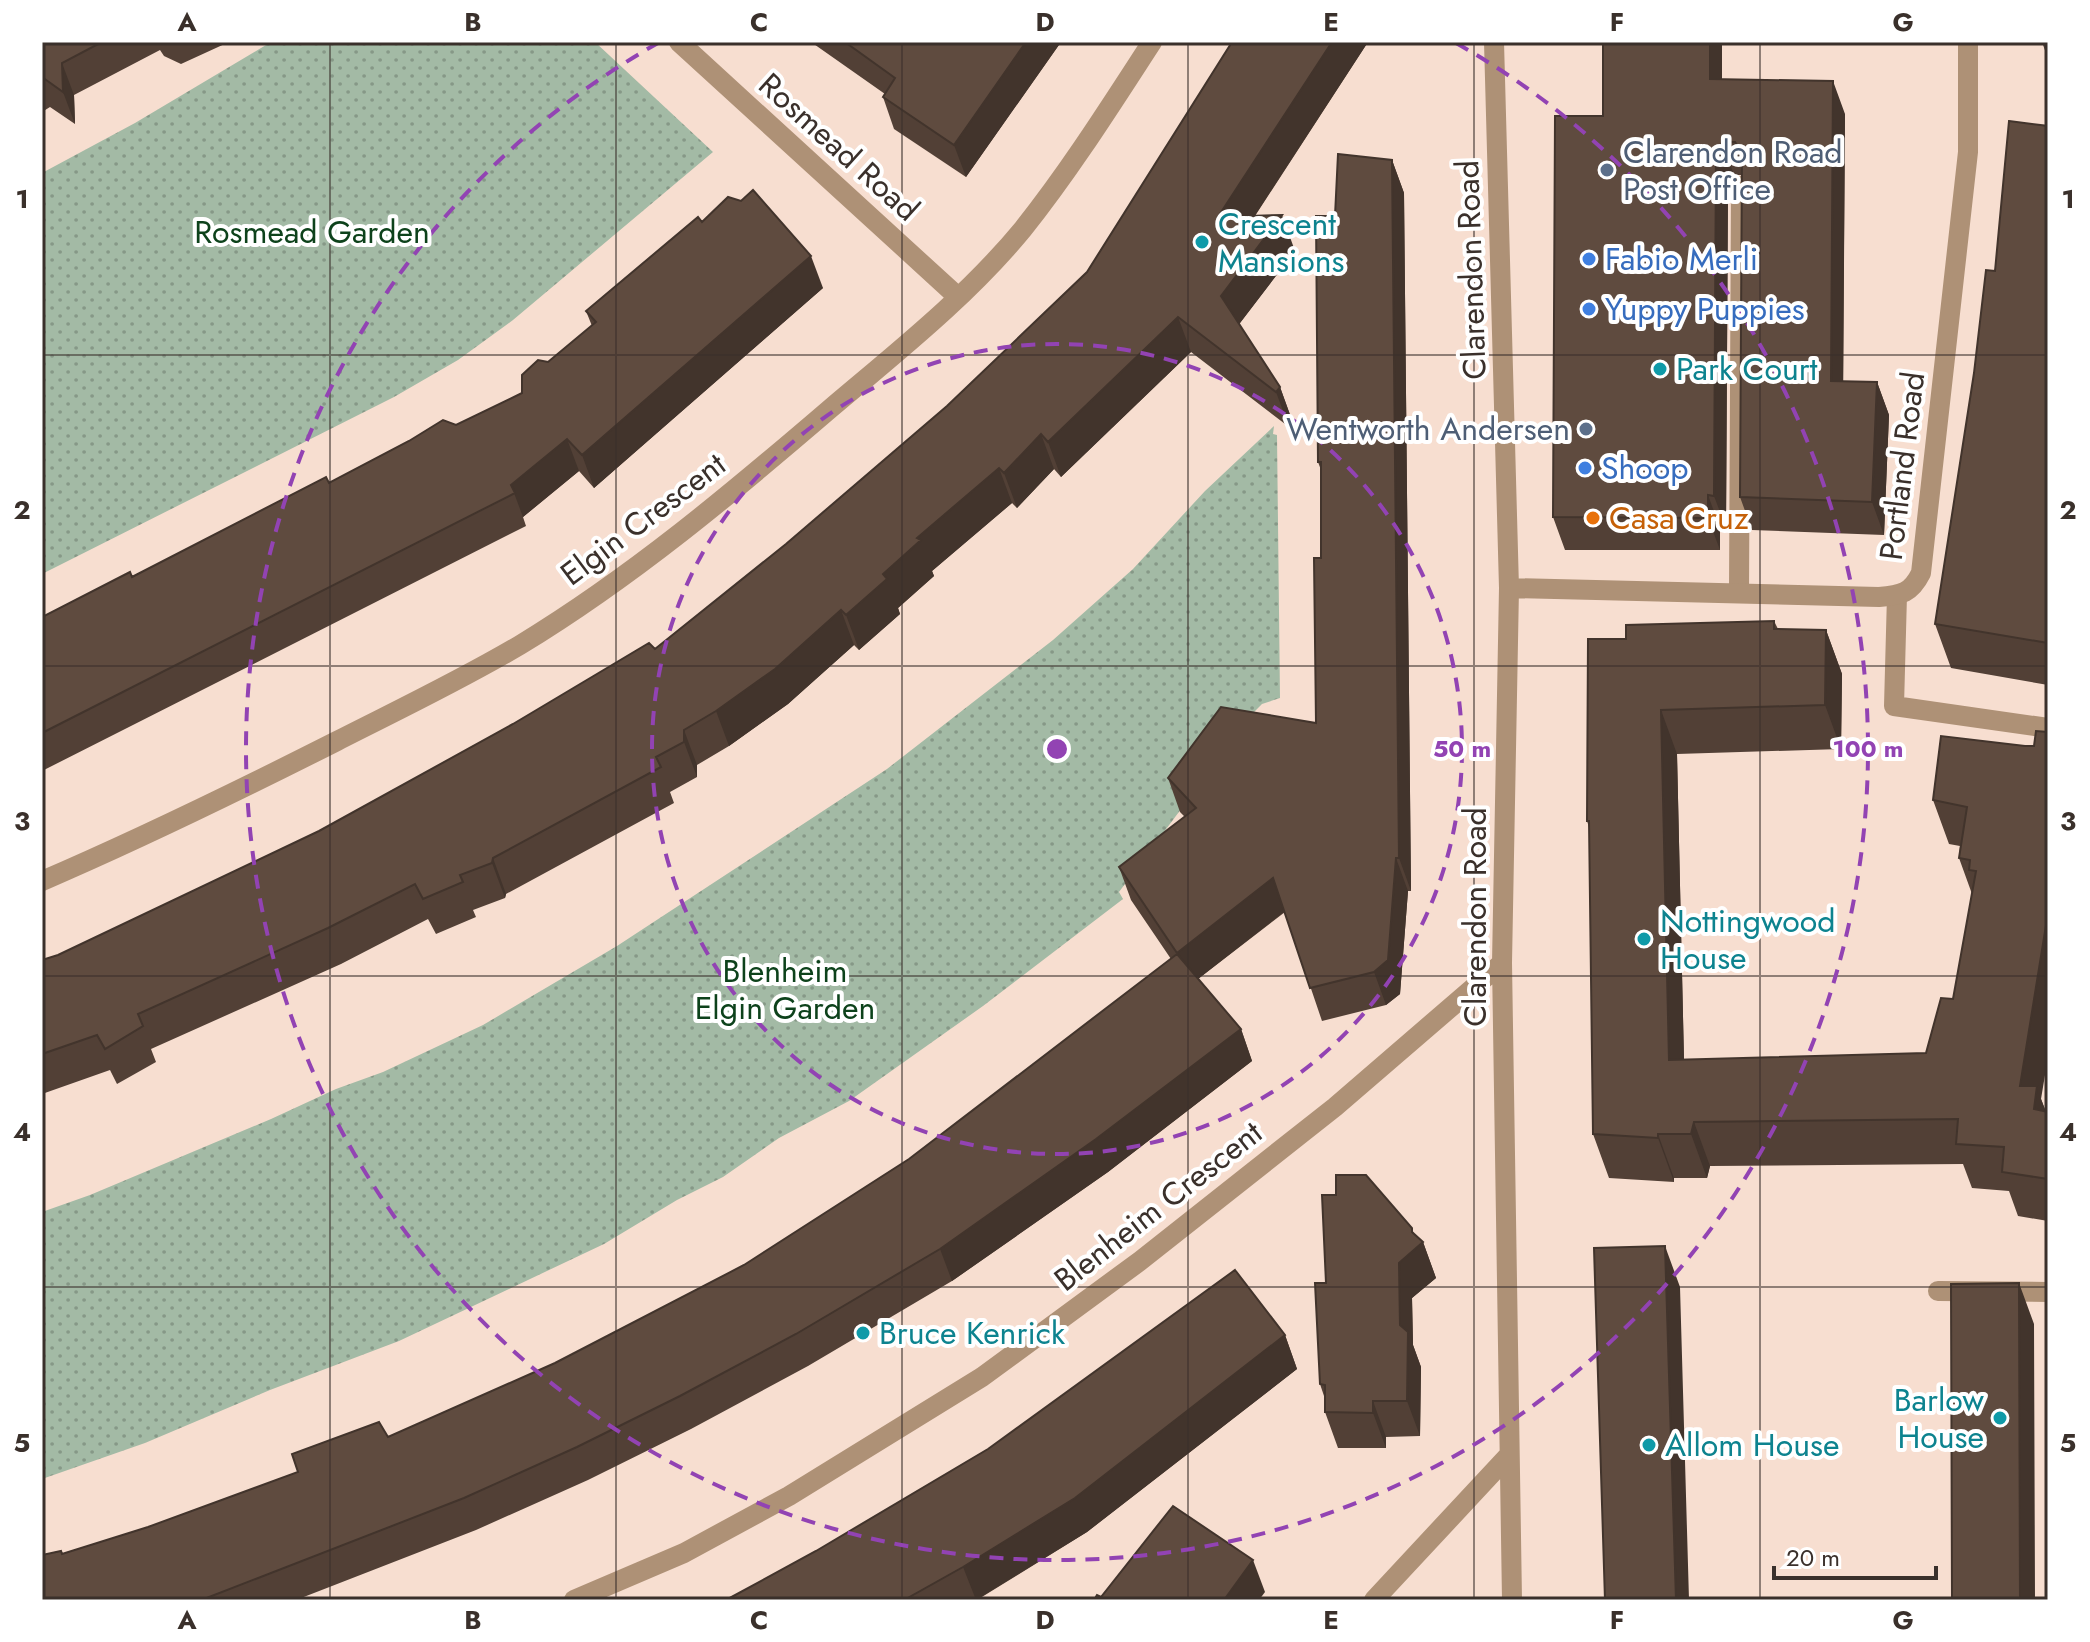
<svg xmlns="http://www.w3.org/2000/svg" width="2090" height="1642" viewBox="0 0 2090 1642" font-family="Jost,sans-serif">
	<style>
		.green { fill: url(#green-dots) }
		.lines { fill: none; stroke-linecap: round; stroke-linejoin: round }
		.service { stroke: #ae9176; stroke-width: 20 }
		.minor { stroke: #ae9176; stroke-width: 20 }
		.wall { fill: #524036 }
		.shaded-wall { fill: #42342c }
		.building { fill: #5f4b3f; stroke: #42342c; stroke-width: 2 }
		.grid { fill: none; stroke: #3a302b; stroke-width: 2; stroke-opacity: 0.55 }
		.ring { fill: none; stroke: #9243b3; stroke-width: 4; stroke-dasharray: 14 10 }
		.service-dot { fill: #5c6f8a; stroke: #fff; stroke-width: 3 }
		.culture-dot { fill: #0f9aa8; stroke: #fff; stroke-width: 3 }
		.shop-dot { fill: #3f7fe0; stroke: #fff; stroke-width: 3 }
		.food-dot { fill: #e8710a; stroke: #fff; stroke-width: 3 }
		.labels { text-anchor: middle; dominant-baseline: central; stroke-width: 8; stroke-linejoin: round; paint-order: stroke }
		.street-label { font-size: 32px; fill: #3a302b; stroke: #fff }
		.service-label { font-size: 32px; fill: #4e5e75; stroke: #fff; text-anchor: start }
		.culture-label { font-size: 32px; fill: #0d838f; stroke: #fff; text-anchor: start }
		.park-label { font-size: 32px; fill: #0d421b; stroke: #fff }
		.shop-label { font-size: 32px; fill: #366cbe; stroke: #fff; text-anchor: start }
		.food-label { font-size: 32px; fill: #c56008; stroke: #fff; text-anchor: start }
		.centre { fill: #9243b3; stroke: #fff; stroke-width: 4 }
		.ring-label { font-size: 24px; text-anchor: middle; font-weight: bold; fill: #9243b3; stroke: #fff; stroke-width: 8; stroke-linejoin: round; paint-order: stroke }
		.neatline { fill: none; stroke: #3a302b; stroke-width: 3 }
		.grid-label { font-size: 26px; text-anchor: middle; font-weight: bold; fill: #3a302b }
	</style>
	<defs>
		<pattern id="green-dots" width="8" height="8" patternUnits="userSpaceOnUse" patternTransform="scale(2)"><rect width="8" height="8" fill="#a3baa5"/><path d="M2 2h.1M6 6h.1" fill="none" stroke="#869887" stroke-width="1.8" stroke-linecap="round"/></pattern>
	</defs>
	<rect width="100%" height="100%" fill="#f7ded0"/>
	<!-- green -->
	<path class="green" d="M271 42H595L713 152 513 320 458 360 394 397 42 574V173L135 123Z
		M1274 426 1273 434 1277 435 1280 698 1262 704 1253 713 1119 892 1123 899 983 1006 849 1101 779 1138 723 1177 677 1200 604 1244 399 1341 270 1390 145 1443 42 1479V1212L90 1195 271 1119 336 1089 383 1072 483 1025 617 946 887 769 1053 640 1133 569 1205 491Z"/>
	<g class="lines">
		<!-- service -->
		<path class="service" d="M1739 593 1741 186
			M1897 595 1894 706 2048 728
			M1938 1291 2048 1292"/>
		<!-- minor -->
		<path class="minor" d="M679 42 958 297
			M1494 42 1509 588 1502 963 1512 1600
			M1509 588 1879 597C1902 595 1911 593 1921 573L1968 152V42
			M42 881C142 838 240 790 337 741 398 710 461 680 520 645 632 577 732 493 831 408 897 352 967 297 1023 229 1070 170 1111 105 1152 42
			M574 1600 684 1553 789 1496 982 1377 1140 1261 1335 1107 1502 963
			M1374 1600 1509 1455"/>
	</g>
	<!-- wall -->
	<path class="wall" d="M42 42H229L181 64 164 56 160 50 74 95 75 124 50 107 42 112Z
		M811 42H1061L966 177 894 129 883 97 885 94Z
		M1232 42H1368L1255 216 1295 251 1239 324 1280 387 1293 423 1289 427 1191 352 1061 477 1054 469 1017 508 1012 503 932 571 934 576 898 608 900 614 859 650 854 645 788 704 729 746 697 765V777L670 792 674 803 506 894 505 898 473 910 476 917 436 934 428 919 341 964 151 1049 156 1062 117 1084 110 1070 42 1094V960L58 955 319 831 655 649 786 544 947 406 1087 272Z
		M1603 42H1722V80L1845 114 1843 381 1877 382 1889 415 1884 535 1752 530 1740 497 1742 175H1734L1728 186 1726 528H1720V550H1565L1553 517 1603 116Z
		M2042 42H2048V59Z
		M2048 126V685L1951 668 1935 624 1995 271Z
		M1392 160 1404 193 1411 891H1408L1400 994 1386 1005 1322 1021 1285 912 1198 979 1241 1029 1252 1061 1108 1172 952 1281 808 1366 691 1429 588 1480 476 1530 296 1600H42L62 1554 148 1527 298 1472 388 1437 555 1363 744 1265 909 1159 1171 959 1131 900 1119 867 1185 817 1180 812 1168 778 1316 723 1321 558V470L1318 462 1335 216Z
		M702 222 823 288 594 488 579 471 523 517 526 526 42 771V617L132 577 329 483 456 425 522 393 548 362 592 326 586 311Z
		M1774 621 1778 629 1826 630 1842 674 1841 749 1677 754 1684 1060 1926 1053 1953 999 1972 894 1959 858 1960 846 1949 844 1933 800 2025 746 2041 1099 2046 1112H2048V1221L2018 1216 2009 1191 1972 1188 1963 1164 1710 1166 1707 1178H1674V1182L1609 1178 1593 1134 1589 827 1587 821 1626 639Z
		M1414 1234 1423 1242 1436 1278 1412 1298 1413 1345 1421 1367 1420 1436 1386 1437V1448H1338L1325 1412V1399L1320 1384 1326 1283Z
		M1285 1335 1297 1369 1087 1532 977 1600H726Z"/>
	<!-- shaded-wall -->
	<path class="shaded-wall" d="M1026 42H1061L966 177 954 145Z
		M1332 42H1368L1231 252 1218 217Z
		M1710 42H1722V112L1710 79Z
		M62 63 74 95 75 124 63 92Z
		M1833 81 1845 114 1843 413 1831 381Z
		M1722 142 1734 175 1728 186 1726 528 1714 496 1716 153Z
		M1392 160 1404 193 1411 891 1399 858Z
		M1282 215 1295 251 1234 331 1221 296Z
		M811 256 823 288 594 488 582 455Z
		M1178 317 1191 352 1061 477 1048 442Z
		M1877 382 1889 415 1884 535 1872 502Z
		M1280 387 1293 423 1289 427 1276 392Z
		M1041 434 1054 469 1017 508 1004 473Z
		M567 439 579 471 523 517 511 485Z
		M999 468 1012 503 932 571 934 576 898 608 900 614 859 650 846 615 917 538Z
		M1708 495 1720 528V550L1708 518Z
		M841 610 854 645 788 704 729 746 716 711Z
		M1826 630 1842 674 1841 749 1825 705Z
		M1661 710 1677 754 1685 1104 1669 1060Z
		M684 730 697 765V777L684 742Z
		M493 858 506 894 505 898 492 863Z
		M1396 858 1408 891 1400 994 1386 1005 1374 972Z
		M1273 878 1285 911 1189 986 1177 953Z
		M2048 913V1057L2041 1099 2048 1117 2038 1119 2020 1086Z
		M1241 1029 1252 1061 1108 1172 952 1281 940 1249Z
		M1694 1122 1710 1166 1707 1178 1691 1134Z
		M1658 1134 1674 1178V1182L1658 1138Z
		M1412 1228 1418 1246 1423 1242 1436 1278 1412 1298 1413 1345 1421 1367 1420 1436 1407 1401 1400 1325 1399 1263 1412 1232Z
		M1665 1246 1680 1287 1689 1600H1676Z
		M2019 1283 2034 1324 2035 1600H2020Z
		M1285 1335 1297 1369 1087 1532 976 1600 963 1567Z
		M1373 1401 1386 1437V1448L1373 1413Z
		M1253 1560 1265 1592 1259 1600H1224Z"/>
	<!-- building -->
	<path class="building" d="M42 42H102L62 63 63 92 42 77Z
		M845 42H1026L954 145 883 97 895 78Z
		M1232 42H1332L1218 217 1282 215 1221 296 1280 387 1276 392 1178 317 1048 442 1041 434 1004 473 999 468 917 538 921 540 883 574 887 579 846 615 841 610 775 669 716 711 684 730V742L656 757 661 767 493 858 492 863 460 875 463 882 423 899 415 884 328 928 138 1014 143 1026 105 1049 97 1035 42 1054V960L58 955 319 831 513 724 649 643 655 649 786 544 947 406 1087 272Z
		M1603 42H1710V79L1833 81 1831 381 1877 382 1872 502 1740 497 1742 153 1735 142H1722L1716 153 1714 496 1708 495V518L1553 517 1555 116H1603Z
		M2009 121 2048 126V643L1935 624 1974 373 1986 270 1995 271Z
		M1338 154 1392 160 1399 858H1396L1388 960 1374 972 1310 988 1273 878 1177 953 1119 867 1196 808 1168 778 1221 707 1316 723 1314 558H1321V462H1318L1316 216H1335Z
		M753 190 811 256 582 455 567 439 511 485 515 493 42 733V617L130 572 132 577 326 477 329 483 409 441 443 420 456 425 522 393V375L538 360 548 362 596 322 586 311 698 217 702 222 728 197 741 201Z
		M1774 621V629L1826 630 1825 705 1661 710 1669 1060 1926 1053 1941 998 1953 999 1976 871 1969 870 1970 860 1959 858 1967 807 1933 800 1941 736 2025 746H2034L2036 731 2048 732V913L2020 1086H2037L2034 1109 2048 1112V1179L2002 1172 2004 1147 1956 1144 1958 1119 1694 1122 1691 1134H1658V1138L1593 1134 1589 821H1587L1588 639H1626V625Z
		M1177 954 1241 1029 1096 1139 940 1249 796 1334 680 1396 577 1447 464 1498 204 1599 200 1600H42V1555L61 1551 62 1554 148 1527 298 1472 292 1454 379 1422 388 1437 555 1363 744 1265 909 1159Z
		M1336 1175H1366L1412 1228V1232L1423 1242 1399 1263 1400 1325 1408 1332 1407 1401H1373V1413L1325 1412V1385L1320 1384 1315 1283H1326L1322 1195H1336Z
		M1665 1246 1676 1600H1605L1594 1248Z
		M1235 1270 1285 1335 1075 1498 963 1567 904 1600H726L816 1551 988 1449Z
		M2019 1283 2020 1600H1952L1951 1284Z
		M1173 1506 1253 1560 1224 1600H1094L1097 1595 1101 1597Z"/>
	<!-- grid -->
	<path class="grid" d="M330 42V1600M616 42V1600M902 42V1600M1188 42V1600M1474 42V1600M1760 42V1600M42 355H2048M42 666H2048M42 976H2048M42 1287H2048"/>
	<!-- distance rings -->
	<g class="ring">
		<circle cx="1057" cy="749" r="405"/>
		<path d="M1456 43A811 811 0 1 1 658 43"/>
	</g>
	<!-- markers -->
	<g class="service-dot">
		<circle cx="1607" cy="170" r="8"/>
		<circle cx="1586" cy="429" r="8"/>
	</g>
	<g class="culture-dot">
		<circle cx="1202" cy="242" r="8"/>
		<circle cx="1660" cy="369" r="8"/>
		<circle cx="1644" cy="939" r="8"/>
		<circle cx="863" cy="1333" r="8"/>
		<circle cx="2000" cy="1418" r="8"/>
		<circle cx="1649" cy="1445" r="8"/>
	</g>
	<g class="shop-dot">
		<circle cx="1589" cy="259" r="8"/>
		<circle cx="1589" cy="309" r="8"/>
		<circle cx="1585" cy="468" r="8"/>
	</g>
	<circle class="food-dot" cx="1593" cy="518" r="8"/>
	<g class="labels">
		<!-- street labels -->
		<g class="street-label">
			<text transform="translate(839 147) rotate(42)">Rosmead Road</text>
			<text transform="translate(1471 270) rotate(-92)">Clarendon Road</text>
			<text transform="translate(1902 466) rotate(-83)">Portland Road</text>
			<text transform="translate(643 519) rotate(-37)">Elgin Crescent</text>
			<text transform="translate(1475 917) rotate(-90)">Clarendon Road</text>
			<text transform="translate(1158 1206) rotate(-38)">Blenheim Crescent</text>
		</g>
		<!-- service labels -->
		<g class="service-label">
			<text x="1623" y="152">Clarendon Road<tspan x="1623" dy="37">Post Office</tspan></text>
			<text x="1570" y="429" text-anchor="end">Wentworth Andersen</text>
		</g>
		<!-- culture labels -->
		<g class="culture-label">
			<text x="1218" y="224">Crescent<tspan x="1218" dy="37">Mansions</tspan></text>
			<text x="1676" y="369">Park Court</text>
			<text x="1660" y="921">Nottingwood<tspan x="1660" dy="37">House</tspan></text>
			<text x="879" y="1333">Bruce Kenrick</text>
			<text x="1984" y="1400" text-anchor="end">Barlow<tspan x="1984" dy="37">House</tspan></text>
			<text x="1665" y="1445">Allom House</text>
		</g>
		<!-- park labels -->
		<g class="park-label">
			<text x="312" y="232">Rosmead Garden</text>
			<text x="785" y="971">Blenheim<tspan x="785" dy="37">Elgin Garden</tspan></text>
		</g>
		<!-- shop labels -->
		<g class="shop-label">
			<text x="1605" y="259">Fabio Merli</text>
			<text x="1605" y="309">Yuppy Puppies</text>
			<text x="1601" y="468">Shoop</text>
		</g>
		<!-- food labels -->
		<g class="food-label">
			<text x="1609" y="518">Casa Cruz</text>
		</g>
	</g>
	<circle cx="1057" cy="749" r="12" class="centre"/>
	<g class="ring-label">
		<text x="1462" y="757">50 m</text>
		<text x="1868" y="757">100 m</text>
	</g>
	<!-- border -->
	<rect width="2090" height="1642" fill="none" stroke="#ffffff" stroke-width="88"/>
	<!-- scale -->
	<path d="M1774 1566v12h162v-12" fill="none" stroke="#3a302b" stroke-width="4"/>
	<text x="1786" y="1566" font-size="24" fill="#3a302b" stroke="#ffffff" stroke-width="6" paint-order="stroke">20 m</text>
	<rect x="44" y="44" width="2002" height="1554" class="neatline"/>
	<g class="grid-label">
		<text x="187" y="31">A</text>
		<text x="473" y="31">B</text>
		<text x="759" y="31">C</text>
		<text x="1045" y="31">D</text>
		<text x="1331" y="31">E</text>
		<text x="1617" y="31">F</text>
		<text x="1903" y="31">G</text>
		<text x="22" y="208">1</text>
		<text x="2068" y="208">1</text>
		<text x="22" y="519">2</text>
		<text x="2068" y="519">2</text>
		<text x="22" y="830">3</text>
		<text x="2068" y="830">3</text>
		<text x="22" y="1141">4</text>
		<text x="2068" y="1141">4</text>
		<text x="22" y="1452">5</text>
		<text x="2068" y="1452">5</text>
		<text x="187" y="1629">A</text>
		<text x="473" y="1629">B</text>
		<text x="759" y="1629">C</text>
		<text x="1045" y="1629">D</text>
		<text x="1331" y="1629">E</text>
		<text x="1617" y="1629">F</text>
		<text x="1903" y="1629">G</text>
	</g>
</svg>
